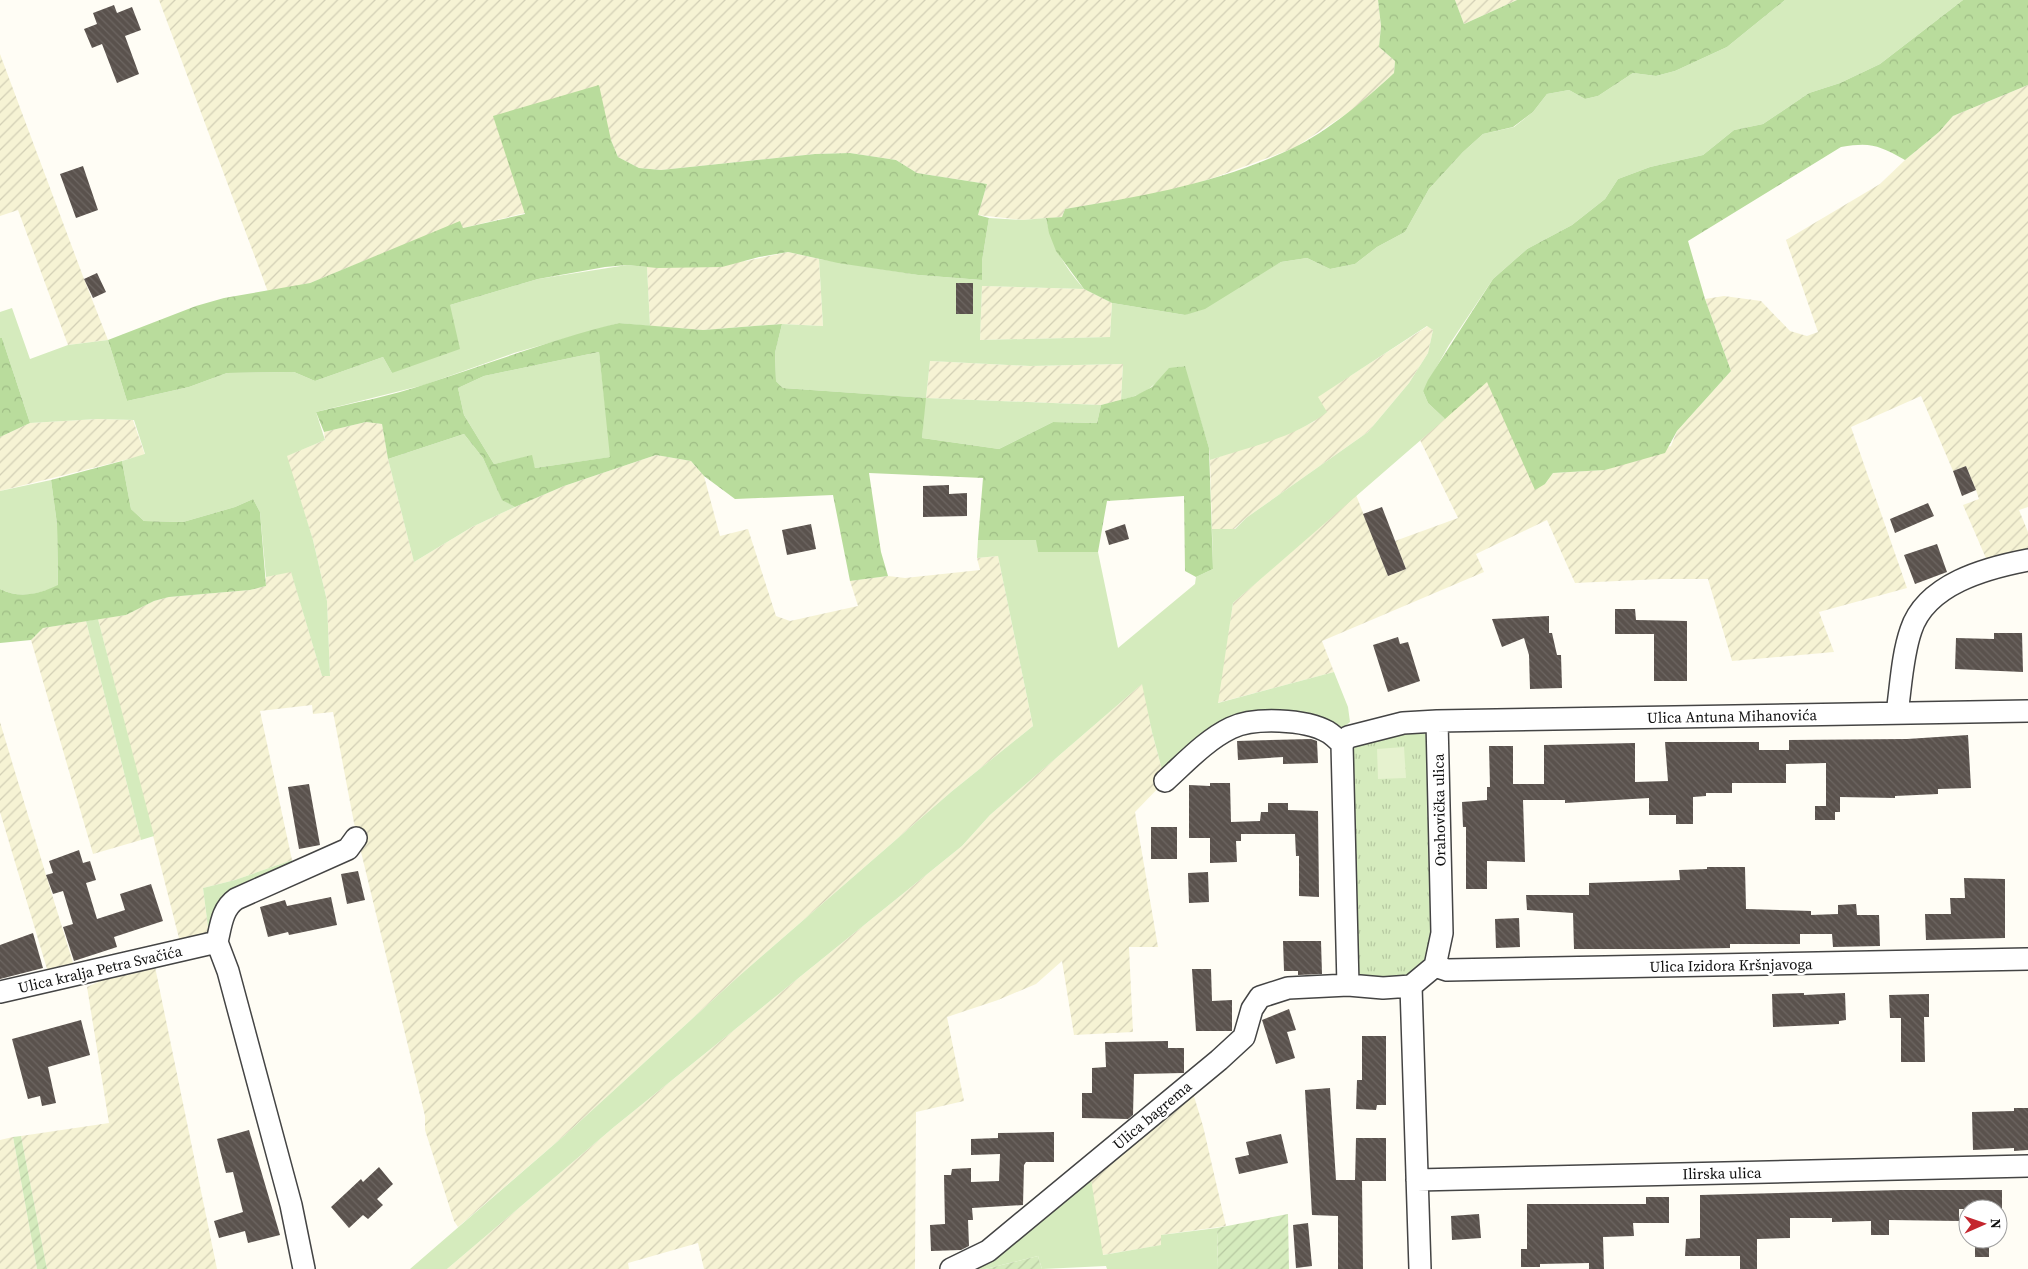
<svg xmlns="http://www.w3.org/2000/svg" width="2028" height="1269" viewBox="0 0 2028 1269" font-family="'Source Serif 4',serif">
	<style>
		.farmland { fill: url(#farmland-furrows) }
		.grass { fill: #d5ebbd }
		.forest { fill: url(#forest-crowns); fill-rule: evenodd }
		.park { fill: url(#park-tufts) }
		.garden { fill: url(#garden-furrows) }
		.pitch { fill: #e6f2cf }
		.building { fill: url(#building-back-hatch) }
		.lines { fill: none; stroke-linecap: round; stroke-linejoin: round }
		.minor-casing { stroke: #444; stroke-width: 24 }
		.minor { stroke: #fff; stroke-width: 21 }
		.labels { text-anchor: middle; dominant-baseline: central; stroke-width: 5; stroke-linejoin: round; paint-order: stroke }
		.street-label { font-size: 15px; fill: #111; stroke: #fff }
	</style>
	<defs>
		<pattern id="farmland-furrows" width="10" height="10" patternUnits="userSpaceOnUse" patternTransform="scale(1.25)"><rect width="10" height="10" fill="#f6f3d4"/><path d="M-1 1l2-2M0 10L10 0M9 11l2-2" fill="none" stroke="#d2cfb5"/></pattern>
		<pattern id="forest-crowns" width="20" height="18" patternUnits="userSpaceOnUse" patternTransform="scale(1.25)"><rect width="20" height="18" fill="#b9dc9c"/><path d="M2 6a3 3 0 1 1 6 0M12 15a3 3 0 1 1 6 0" fill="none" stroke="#9ebc85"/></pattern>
		<pattern id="park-tufts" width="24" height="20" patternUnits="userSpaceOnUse" patternTransform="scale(1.25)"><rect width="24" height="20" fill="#d5ebbd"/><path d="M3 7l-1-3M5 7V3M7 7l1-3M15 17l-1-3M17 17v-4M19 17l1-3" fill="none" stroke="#b6c8a1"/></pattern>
		<pattern id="garden-furrows" width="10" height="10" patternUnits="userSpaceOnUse" patternTransform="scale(1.25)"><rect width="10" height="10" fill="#d5ebbd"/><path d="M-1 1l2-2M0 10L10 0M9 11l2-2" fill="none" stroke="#b6c8a1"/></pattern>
		<pattern id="building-back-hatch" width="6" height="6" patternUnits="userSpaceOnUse" patternTransform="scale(1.25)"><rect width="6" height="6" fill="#5a524d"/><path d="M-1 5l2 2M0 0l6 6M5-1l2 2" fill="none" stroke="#6d6662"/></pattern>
	</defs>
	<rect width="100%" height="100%" fill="#fffdf5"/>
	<!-- farmland -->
	<path class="farmland" d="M159 0H1378L1381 26 1379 47 1395 61 1394 73 1354 109 1294 148 1216 177 1168 192 1065 209 1062 217 1023 220 978 215 987 184 917 173 896 160 850 153 815 154 661 170 639 168 618 157 611 140 525 213 463 228 460 222 310 283 268 292Z
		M1455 0H1517L1464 24Z
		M0 54 84 279 108 340 68 345 18 210 0 216Z
		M2028 85V507L2019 510 2028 532V560L1991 570 1963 505 1979 499 1976 490 1966 466 1953 471 1921 396 1851 427 1907 588 1819 612 1834 652 1732 661 1708 579H1661L1575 583 1547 520 1476 554 1484 572 1322 641 1334 672 1217 703 1233 603 1356 495 1388 576 1406 569 1395 541 1458 518 1420 440 1487 381 1545 484 1553 473 1605 470 1671 446 1677 431 1731 371 1705 299 1724 296 1761 301 1790 331 1807 336 1818 332 1786 240 1880 184 1905 160 1939 132 1953 116Z
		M788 252 819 259 823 326 782 324 703 330 650 326 647 267 746 261Z
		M982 286 1084 289 1112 303 1110 337 980 340Z
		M1428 326 1433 330 1428 353 1409 383 1368 432 1246 518 1234 529H1212L1210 460 1297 430 1315 421 1317 397Z
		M930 361 1030 366 1123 364 1121 400 1101 405 926 398Z
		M98 419 133 420 145 455 0 491V437L30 423Z
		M366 422 382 424 388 459 414 562 472 527 515 507 564 486 656 455 691 461 704 476 720 536 748 529 776 616 790 621 858 606 850 581 888 576 905 578 980 570 977 558 998 556 1033 726 951 792 739 976 565 1135 458 1227 454 1221 425 1130V1116L354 823 333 712 313 714 312 705 260 711 292 860 235 880 203 888 210 943 182 950 98 619 126 615 154 601 169 597 250 590 266 586V577L291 571 322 676H330L327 601 313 540 286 456 325 440 324 432Z
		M86 621 141 840 93 854 31 640 43 628Z
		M1143 683 1152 732 1165 781 1135 812 1158 947H1129L1133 1032 1074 1035 1062 961 1036 984 998 1000 947 1017 964 1101 916 1112 915 1269H704L698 1243 628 1263 629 1269H447L614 1127 962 846 990 815Z
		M0 722 46 875 74 966 47 969 0 812Z
		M153 957 217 1269H47L21 1136 109 1123 87 987Z
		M1190 1083 1203 1126 1226 1226 1161 1235 1162 1245 1102 1255 1089 1166Z
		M13 1137 37 1269H0V1140Z"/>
	<!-- grass -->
	<path class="grass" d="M1785 0H1963L1880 64 1840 83 1809 93 1763 124 1734 130 1703 155 1650 167 1618 179 1605 199 1572 225 1527 249 1493 279 1449 345 1423 391 1428 403 1445 419 1233 603 1218 703 1334 672 1348 707 1350 722 1340 730 1243 723 1165 781 1152 732 1142 684 990 815 962 846 614 1127 447 1269H410L565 1135 739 976 951 792 1033 726 998 556 977 558 978 540H1037L1038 552H1098L1118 648 1195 584 1196 577 1213 569 1212 529H1235L1246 518 1368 432 1409 383 1428 353 1433 330 1427 326 1318 397 1327 412C1295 438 1248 447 1210 460L1209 448 1184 366C1162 370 1167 375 1151 387 1143 394 1132 397 1121 400L1123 364 1030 366 930 361 926 398 1101 405 1097 423 1053 422 999 449 922 438 925 398 783 388 776 381 775 353 782 324 823 326 819 259 918 275 982 280V261L989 218 1023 220 1046 218C1051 245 1066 269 1084 289L982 286 980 340 1110 337 1112 303 1185 315 1281 262 1307 258 1330 269 1355 264 1377 247 1405 232 1429 189 1463 152 1483 134 1514 127 1533 112 1547 94 1569 90 1585 99 1598 96 1633 73 1656 76 1675 71 1727 47Z
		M627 265 647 267 650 326 619 323 514 353 424 385 316 412 325 440 287 456 313 540 327 601 330 676H322L291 572 266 577 260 512 253 499 235 507 183 522 144 521 131 509 122 461 145 454 134 420 98 419 30 423 2 338H0V312L12 308 30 359 68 345 108 340 127 401 189 387 227 373 294 372 315 381 383 357 392 373 450 305 538 279Z
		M599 352 611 457 535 468 531 456 494 464 464 415 458 388 484 376Z
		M464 434 483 458 502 499 515 507 472 527 414 562 388 459Z
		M51 480 57 524 58 586C38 594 20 599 0 589V491Z
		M98 619 154 836 141 840 86 621Z
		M292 860 294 871 236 899 210 943 203 888 235 880Z
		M1089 1166 1103 1255 1161 1245V1235L1217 1228 1218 1269H1107L1106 1266 1042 1269 1038 1256 985 1269H966Z"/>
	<!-- forest -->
	<path class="forest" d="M1378 0H1455L1464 24 1517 0H1785L1727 47 1675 71 1656 76 1633 73 1598 96 1585 99 1569 90 1547 94 1533 112 1513 127 1483 134 1463 152 1429 189 1405 232 1377 247 1355 264 1330 269 1307 258 1281 262 1205 309 1185 315 1112 303 1084 289 1056 251 1049 233 1046 218 1062 217 1065 209C1143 196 1220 183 1293 148 1327 132 1366 99 1394 73L1395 61 1379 47 1381 26Z
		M1963 0H2028V85L1953 116 1939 132 1905 160C1878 145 1871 142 1841 147L1688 241 1705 299 1731 371 1677 431 1665 453 1605 470 1553 473 1545 484 1535 490 1487 382 1445 419 1428 403 1423 391 1428 380 1493 279 1527 249 1572 225 1605 199 1618 179 1650 167 1703 155 1734 130 1763 124 1809 93 1840 83 1880 64Z
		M599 85 611 140 618 157 639 168 661 170 815 154 850 153 896 160 917 173 987 184 978 215 989 218 982 261V280L918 275 838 263 788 252 759 257 722 267 657 268 627 265 605 267 538 279 450 305 460 349 392 373 383 357 315 381 294 372 227 373 189 387 127 401 108 340 196 306 224 298 310 283 460 221 463 228 525 214 493 116Z
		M619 323 703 330 782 324 775 353 776 381 783 388 926 398 922 438 999 449 1053 422 1097 423 1101 405 1135 396 1152 387 1169 368 1185 366 1209 448 1213 569 1196 577 1185 571 1184 496 1107 501 1098 552H1038L1036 540H978L983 478 869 473 881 552 888 576 850 581 833 495 735 499 704 476 691 461 656 455 564 486 515 507 502 500 483 458 464 434 388 459 382 424 366 422 324 432 316 412C353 403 391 396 426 384 491 363 553 339 619 323ZM599 352 610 457 535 468 532 455 494 464 464 415 458 388 484 376Z
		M0 338H2L30 423 0 437Z
		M122 461 131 509 144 521 183 522 235 507 253 499 260 512 266 586 250 590 169 597 154 601 126 615 43 628 31 640 0 643V589C20 599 39 594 58 585L57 524 51 480Z"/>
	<!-- park -->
	<path class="park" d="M1418 729 1426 734 1432 742 1436 924C1423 983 1410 978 1355 978L1348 755C1363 734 1395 733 1418 729Z"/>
	<!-- garden -->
	<path class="garden" d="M21 1136 47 1269H37L13 1137Z
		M1288 1214 1289 1269H1218L1217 1228Z
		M1038 1256 1042 1269H985Z"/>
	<!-- pitch -->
	<path class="pitch" d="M1404 747 1406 778 1378 779 1377 749Z"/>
	<!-- building -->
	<path class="building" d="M114 5 117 13 132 7 141 30 125 36 139 74 117 83 102 44 92 48 84 29 97 24 93 13Z
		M83 166 98 210 76 218 60 174Z
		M97 273 106 292 93 298 84 279Z
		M956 283H973V314H956Z
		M1966 466 1976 490 1962 496 1953 471Z
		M949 485V494L967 493V516L923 517V486Z
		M1928 503 1934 516 1895 533 1890 519Z
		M1382 507 1406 569 1388 576 1363 514Z
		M811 524 816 549 787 555 782 530Z
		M1125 524 1129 539 1109 545 1105 531Z
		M1937 544 1947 572 1915 584 1904 555Z
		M1615 609H1635L1636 620 1687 621V681H1654V634H1615Z
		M1549 616V633H1552L1557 655H1561L1562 688 1530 689 1529 655 1524 638 1502 647 1492 619Z
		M1994 633H2022L2023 672 1955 669 1956 638 1994 639Z
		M1398 637 1400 644 1408 642 1420 681 1388 692 1373 645Z
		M1968 735 1971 788 1938 789V794L1895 796V798L1840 797V812H1835V820H1815V806H1826V763L1786 764V783H1732V793H1706V796L1693 797V824H1676V815H1649V798L1565 803V800H1523L1525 862 1487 861V889H1466V827H1463L1462 802 1487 800V787H1490L1489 746H1513V784H1544V745L1635 743V782L1668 781 1665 742H1759V750H1789V740L1907 739Z
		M1311 739 1317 741 1318 763 1283 764V757L1238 760 1237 741Z
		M1210 783H1230L1231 822 1260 821 1261 812H1268V803H1288V810L1318 811 1319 897 1299 896V856H1296L1295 834H1241V841H1236L1237 862 1210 863V838H1189V785L1210 786Z
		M309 784 320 845 299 849 288 787Z
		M1151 827H1177V859H1151Z
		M79 850 83 863 90 861 96 880 86 883 97 919 125 910 120 894 151 884 163 921 114 937 117 947 74 961 63 927 73 924 63 891 53 894 46 875 53 873 49 861Z
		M1707 867H1745L1746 909 1811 911V915L1838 914V905L1856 904 1857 915H1879L1880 946 1833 947 1832 934H1800V944H1730V948L1678 949H1574L1573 913 1527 910 1526 895H1589V883L1680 880 1679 870 1707 869Z
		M358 871 365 900 347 904 341 874Z
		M1208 872 1209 902 1189 903 1188 873Z
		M1964 878 2005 879V938L1926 940 1925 914H1951L1950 898H1965Z
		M331 897 337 925 289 935 288 932 268 937 260 907 285 900 287 906Z
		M1519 918 1520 947 1496 948 1495 919Z
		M33 933 43 968 0 979V945Z
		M1283 941H1321L1322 974 1298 975V971H1284Z
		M1192 969H1211L1212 1001 1232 1000V1031H1196Z
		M1804 993V995L1845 993 1846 1020 1839 1021V1024L1773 1027 1772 994Z
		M1929 994V1017H1924L1925 1062H1901V1018H1890L1889 995Z
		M1289 1009 1296 1030 1287 1032 1295 1058 1276 1064 1262 1020Z
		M81 1020 90 1055 48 1067 56 1103 42 1106 40 1096 28 1099 12 1039Z
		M1362 1036H1386V1105H1377L1376 1110 1356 1109 1357 1080H1362Z
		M1168 1041V1048H1184V1073L1134 1074 1133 1115 1128 1119 1082 1118V1093H1092V1068L1106 1067 1105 1042Z
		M1330 1088 1336 1180H1355L1356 1138H1386V1181H1362L1363 1269H1338V1216L1312 1215 1305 1090Z
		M2014 1108H2028V1150L2014 1151V1148L1973 1150 1972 1112 2014 1111Z
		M249 1130 280 1235 248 1243 245 1231 219 1238 214 1221 243 1212 233 1172 226 1173 217 1139Z
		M1054 1132V1162H1026L1024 1165 1023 1205 972 1208 973 1220H968L969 1246 961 1250 931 1251 930 1225 945 1224 944 1175H951L952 1169 971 1168V1182L999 1181 1000 1154 971 1155V1139L998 1138V1133Z
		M1281 1134 1288 1163 1239 1174 1235 1158 1249 1155 1246 1142Z
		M379 1167 393 1184 377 1199 383 1205 368 1219 363 1215 349 1228 331 1207 361 1179 363 1182Z
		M1901 1190H2002V1209H1959V1221L1889 1220V1235H1871V1221L1832 1222V1218H1790V1238L1757 1239V1269H1740V1256H1685L1686 1239 1700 1238V1195Z
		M1646 1197H1669V1223H1633L1634 1236 1603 1237 1604 1269H1589V1263L1540 1264V1267H1521V1249H1527V1204H1646Z
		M1479 1214 1481 1238 1452 1240 1451 1216Z
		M1308 1223 1312 1266 1296 1268 1293 1225Z
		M1975 1239H1989V1257H1975Z"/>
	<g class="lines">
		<defs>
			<path id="minor" d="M1897 713C1901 686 1902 656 1911 630 1926 584 1986 568 2028 560
				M1437 721 1442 933 1435 966 1411 986 1383 988 1348 985 1342 744 1348 737 1403 723Z
				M1437 721 2028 711
				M1165 781C1185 763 1206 740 1231 728 1254 717 1305 719 1328 732 1333 735 1338 740 1342 744
				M217 942C221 925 222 909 236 899L348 849 356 838
				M1435 966 1447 970 2028 959
				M1411 986 1420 1269
				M0 992 217 942 228 971 291 1205 304 1269
				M1417 1180 2028 1166
				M951 1269 988 1251 1219 1060 1244 1037 1252 1009 1260 997 1288 988 1348 985"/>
		</defs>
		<!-- minor casing -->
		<use href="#minor" class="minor-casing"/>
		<!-- minor -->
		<use href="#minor" class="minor"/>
	</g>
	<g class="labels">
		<!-- street labels -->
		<g class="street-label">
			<text transform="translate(1732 716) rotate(-1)">Ulica Antuna Mihanovića</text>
			<text transform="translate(1439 810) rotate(-91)">Orahovička ulica</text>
			<text transform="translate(1731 965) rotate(-1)">Ulica Izidora Kršnjavoga</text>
			<text transform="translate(100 969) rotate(-13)">Ulica kralja Petra Svačića</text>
			<text transform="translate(1152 1115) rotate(-40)">Ulica bagrema</text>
			<text transform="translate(1722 1173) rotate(-1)">Ilirska ulica</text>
		</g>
	</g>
	<!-- north arrow -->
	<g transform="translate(1983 1224) rotate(88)"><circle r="24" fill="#ffffff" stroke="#a0a0a0"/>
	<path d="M0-4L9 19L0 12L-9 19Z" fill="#c4262e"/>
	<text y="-8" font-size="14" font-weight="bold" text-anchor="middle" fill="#111111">N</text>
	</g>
</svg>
